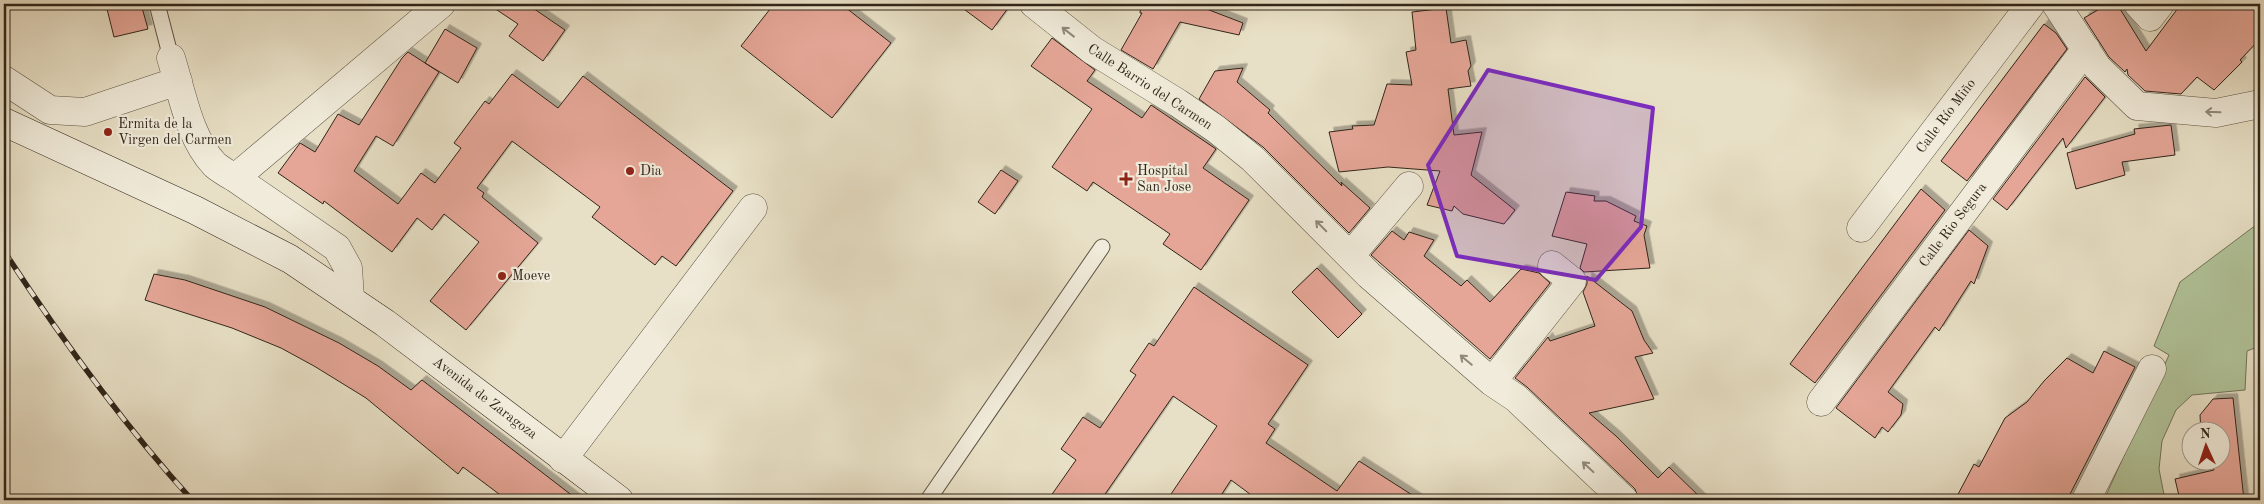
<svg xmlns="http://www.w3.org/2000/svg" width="2264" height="504" viewBox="0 0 2264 504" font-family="'Old Standard TT',serif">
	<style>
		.green { fill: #b1c399; stroke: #70745a }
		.building { fill: #e5a697; stroke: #30251a; filter: url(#shadow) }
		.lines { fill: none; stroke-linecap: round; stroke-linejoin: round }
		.service-casing { stroke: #5e5445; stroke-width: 17 }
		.minor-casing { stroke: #5e5445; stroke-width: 29 }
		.secondary-casing { stroke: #30251a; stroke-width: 29 }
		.service { stroke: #f0ebda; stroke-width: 15 }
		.minor { stroke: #f0ebda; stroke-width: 28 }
		.secondary { stroke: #f0ebda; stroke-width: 28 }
		.rail-casing { stroke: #30251a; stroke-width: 5.5 }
		.rail { stroke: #f0ebda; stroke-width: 4; stroke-dasharray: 11; stroke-linecap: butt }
		.oneway { stroke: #90887a }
		.marked { fill: #7b2cbf; fill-opacity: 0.2; stroke: #7b2cbf; stroke-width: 4; stroke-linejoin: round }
		.poi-dot { fill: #8f2418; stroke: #f0ebda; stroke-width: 2 }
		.labels { text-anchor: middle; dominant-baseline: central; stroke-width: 4.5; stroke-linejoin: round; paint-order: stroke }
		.street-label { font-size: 14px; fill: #30251a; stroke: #f0ebda }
		.poi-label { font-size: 14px; fill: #30251a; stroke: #f0ebda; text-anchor: start }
	</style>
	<defs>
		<filter id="shadow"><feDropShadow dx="4.5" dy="-4.5" stdDeviation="0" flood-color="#0004"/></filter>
	</defs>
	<rect width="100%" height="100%" fill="#e8e0c6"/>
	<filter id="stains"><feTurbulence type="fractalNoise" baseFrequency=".004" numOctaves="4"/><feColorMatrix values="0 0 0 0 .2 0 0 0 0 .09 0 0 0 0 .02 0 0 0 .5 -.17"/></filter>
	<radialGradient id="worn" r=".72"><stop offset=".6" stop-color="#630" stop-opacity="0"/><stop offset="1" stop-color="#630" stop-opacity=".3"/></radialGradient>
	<!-- green -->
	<path class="green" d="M2260 222V346L2247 351 2245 390 2192 395 2176 410 2162 441 2159 469 2165 500H2104L2169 355 2154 346 2180 282Z"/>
	<!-- building -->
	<path class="building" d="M126 4H141L148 29 114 37 107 9Z
		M488 4H527L565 30 543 61 509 36 518 24Z
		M774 4H841L891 43 832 118 741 46Z
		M957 4H1011L992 30Z
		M1141 4H1206L1204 8 1243 23 1239 35 1180 22 1153 69 1121 50 1142 13H1140Z
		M2108 4H2117L2146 51 2181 4H2260V39L2240 60 2242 62 2214 90 2197 77 2181 94 2145 91 2128 75 2127 69 2125 72 2109 57 2084 18Z
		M1446 8 1451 43 1466 40 1471 66 1468 71 1471 86 1448 89 1454 135 1482 132 1471 175 1515 210 1504 224 1463 214 1454 206 1452 211 1427 205 1440 171 1388 167 1339 172 1329 132 1353 129 1352 126 1374 125 1387 84 1412 85 1406 52 1416 50 1412 12Z
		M2044 24 2056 33 2067 49 1967 181 1941 161Z
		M445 29 477 48 458 83 425 63Z
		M1052 38 1095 70 1087 81 1142 118 1151 105 1216 149 1203 168 1249 200 1201 270 1163 244 1170 234 1093 182 1087 191 1052 167 1092 109 1031 66Z
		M408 52 439 72 393 146 376 136 354 171 398 204 421 173 435 183 461 148 454 143 485 101 489 104 512 74 558 108 583 76 733 191 676 266 662 256 655 265 592 217 600 207 512 141 477 188 484 193 482 197 538 243 466 330 430 301 479 242 444 214 432 230 417 218 392 252 324 201 323 204 278 173 300 143 315 152 338 114 359 125 402 58Z
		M1243 68 1237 82 1270 110 1268 113 1342 186 1341 182 1370 208 1349 233 1263 147 1199 99 1215 71Z
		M2085 77 2105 97 2066 148 2063 138 2007 210 1993 199Z
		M2171 125 2175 155 2122 162 2125 175 2076 189 2067 153 2135 134 2134 129Z
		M1001 170 1018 181 995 214 978 202Z
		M1921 189 1945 210 1815 383 1790 364Z
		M1566 192 1595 196 1594 201H1606L1636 216 1634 221 1647 226 1644 235 1650 268 1584 272 1580 268 1587 244 1552 236Z
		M1969 230 1988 246 1974 284 1971 281 1939 331 1935 327 1888 392 1903 404 1901 415 1888 432 1882 427 1875 438 1836 408Z
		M1392 231 1404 240 1409 232 1434 240 1424 256 1461 286 1467 280 1490 302 1521 269 1539 273 1550 283 1490 359 1371 255Z
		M1317 268 1362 314 1338 338 1292 292Z
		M154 274 185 280 265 307 339 343 378 366 411 390 422 380 578 500H507L463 467 458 474 366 398 314 366 281 348 232 328 145 300Z
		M1587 276 1632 311 1644 340 1653 353 1635 357 1654 399 1589 413 1616 436 1658 478 1669 467 1703 500H1639L1635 489 1527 387 1515 378 1548 337 1550 341 1595 326 1583 292 1587 284Z
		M1194 287 1308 365 1268 424 1275 429 1266 443 1337 491 1359 461 1420 500H1258L1231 480 1218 500H1167L1217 426 1173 396 1101 500H1048L1076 460 1061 449 1083 417 1100 428 1136 375 1130 371 1149 343 1154 346Z
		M2104 351 2135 367 2067 500H1955L1974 464 1979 467 2005 418 2027 402 2044 381 2067 358 2093 373Z
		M2233 398 2244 500H2180L2175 479 2214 470 2212 462H2222V432H2201L2200 415 2213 399Z"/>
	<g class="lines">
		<defs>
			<path id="service" d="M157 4 171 58
				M928 500 1102 247"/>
			<path id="minor" d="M1034 4 1092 50 1178 103 1216 129 1253 159 1369 275 1492 382 1516 398 1624 500
				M2056 4 2097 67 2137 106 2216 113 2260 104
				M2138 4 2150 17 2160 4
				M171 58C182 93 189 138 215 165 221 170 228 174 235 178
				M4 80 50 110 85 112 178 81
				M1861 228 2031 4
				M1350 256 1409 186
				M350 298 348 268 337 248 235 178 441 4
				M1492 382 1572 281 1552 265
				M1821 402 2086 49
				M563 459 753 208
				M2086 500 2152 369"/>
			<path id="secondary" d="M4 122 195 210 290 259 385 323 619 500"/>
		</defs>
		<!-- service casing -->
		<use href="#service" class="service-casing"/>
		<!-- minor casing -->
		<use href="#minor" class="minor-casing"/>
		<!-- secondary casing -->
		<use href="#secondary" class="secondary-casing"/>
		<!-- service -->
		<use href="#service" class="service"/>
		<!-- minor -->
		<use href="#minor" class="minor"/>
		<!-- secondary -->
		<use href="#secondary" class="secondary"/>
		<defs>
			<path id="rail" d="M4 251C60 337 123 424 192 500"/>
		</defs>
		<!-- rail casing -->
		<use href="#rail" class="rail-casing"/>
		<!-- rail -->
		<use href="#rail" class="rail"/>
	</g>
	<!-- one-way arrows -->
	<defs><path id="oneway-shaft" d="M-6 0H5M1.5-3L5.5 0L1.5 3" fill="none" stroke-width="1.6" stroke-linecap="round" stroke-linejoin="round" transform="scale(1.25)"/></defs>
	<g class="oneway">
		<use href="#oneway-shaft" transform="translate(1068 32) rotate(-142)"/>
		<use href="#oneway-shaft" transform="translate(2213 112) rotate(-178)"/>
		<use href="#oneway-shaft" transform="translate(1321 226) rotate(-135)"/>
		<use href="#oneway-shaft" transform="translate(1466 360) rotate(-140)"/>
		<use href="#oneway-shaft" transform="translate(1588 467) rotate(-137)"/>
	</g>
	<!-- marked area -->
	<path class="marked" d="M1488 70 1653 108 1641 227 1596 280 1457 256 1428 165Z"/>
	<!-- markers -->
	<g class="poi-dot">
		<circle cx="108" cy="132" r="5"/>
		<circle cx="630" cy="171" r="5"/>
		<path d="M1123.5 171.5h5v5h5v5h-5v5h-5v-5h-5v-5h5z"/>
		<circle cx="502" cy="276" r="5"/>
	</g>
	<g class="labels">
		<!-- street labels -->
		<g class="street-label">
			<text transform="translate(1150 87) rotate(33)">Calle Barrio del Carmen</text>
			<text transform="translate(1946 116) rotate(-53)">Calle Río Miño</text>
			<text transform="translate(1953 225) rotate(-53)">Calle Rio Segura</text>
			<text transform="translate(485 398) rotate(37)">Avenida de Zaragoza</text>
		</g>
		<!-- poi labels -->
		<g class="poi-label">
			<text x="118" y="124">Ermita de la<tspan x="118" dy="16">Virgen del Carmen</tspan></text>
			<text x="640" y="171">Dia</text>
			<text x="1137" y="171">Hospital<tspan x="1137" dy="16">San Jose</tspan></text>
			<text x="512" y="276">Moeve</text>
		</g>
	</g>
	<!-- margin -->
	<rect width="2264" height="504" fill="none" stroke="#e8e0c6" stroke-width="20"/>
	<rect x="5" y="5" width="2254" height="494" fill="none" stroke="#30251a" stroke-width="2.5"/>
	<rect x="10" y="10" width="2244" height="484" fill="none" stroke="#30251a"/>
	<!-- north arrow -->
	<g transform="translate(2206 446) rotate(357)"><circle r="24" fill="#f0ebda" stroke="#a39c8d"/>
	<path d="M0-4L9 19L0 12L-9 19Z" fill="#8f2418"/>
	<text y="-8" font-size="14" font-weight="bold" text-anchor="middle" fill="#30251a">N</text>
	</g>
	<rect width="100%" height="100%" filter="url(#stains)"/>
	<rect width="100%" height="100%" fill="url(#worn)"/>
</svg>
